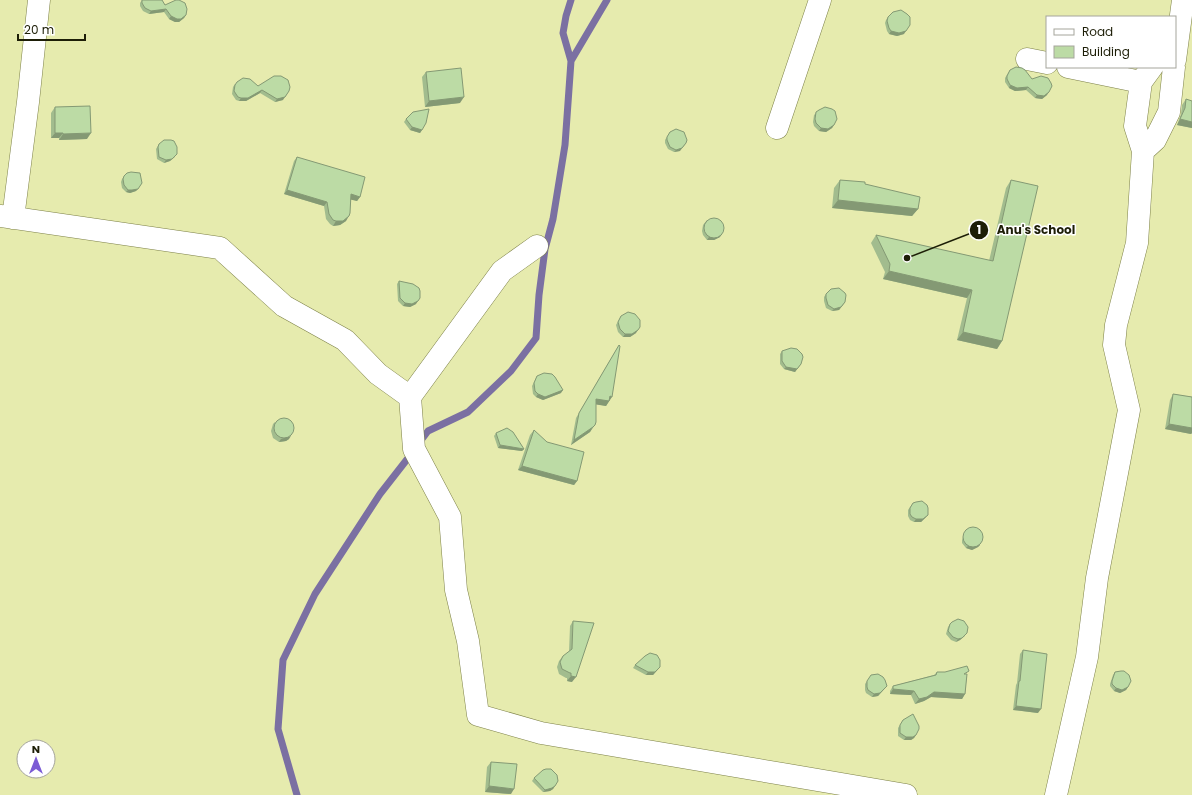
<svg xmlns="http://www.w3.org/2000/svg" width="1192" height="795" viewBox="0 0 1192 795" font-family="Poppins,sans-serif">
	<style>
		.lines { fill: none; stroke-linecap: round; stroke-linejoin: round }
		.stream { stroke: #7b70a2; stroke-width: 7 }
		.street-casing { stroke: #7d8148; stroke-width: 23 }
		.street { stroke: #fff; stroke-width: 22 }
		.wall { fill: #a2bc8e }
		.shaded-wall { fill: #849974 }
		.building { fill: #bcdba5; stroke: #849974 }
		.leader { fill: none; stroke: #1d1e07; stroke-width: 1.5 }
		.callout-dot { fill: #1d1e07; stroke: #fff; stroke-width: 1.5 }
		.mark-label { font-size: 12px; text-anchor: middle; font-weight: bold; fill: #fff }
		.callout-label { font-size: 12px; text-anchor: middle; font-weight: bold; fill: #1d1e07; stroke: #fff; stroke-width: 3; stroke-linejoin: round; paint-order: stroke }
	</style>
	<rect width="100%" height="100%" fill="#e6ebae"/>
	<g class="lines">
		<!-- stream -->
		<path class="stream" d="M571 0 566 16 563 33 571 61
			M419 443 428 431 468 412 511 371 536 338 539 295 545 249 553 219 565 145 571 61 607 0
			M297 795 278 729 283 660 315 594 380 494 412 453"/>
		<defs>
			<path id="street" d="M1027 59 1047 63
				M1175 60 1183 0
				M1068 67 1141 82
				M777 128 820 0
				M1143 151 1135 126 1141 82 1152 67
				M0 216 220 248 284 306 345 340 378 374 410 397 414 449 450 517 456 590 468 641 478 715 541 733 906 795
				M13 218 28 102 39 0
				M410 397 502 271 537 246
				M1056 795 1087 657 1097 578 1129 410 1114 345 1116 325 1137 243 1143 151 1155 140 1169 112 1174 67"/>
		</defs>
		<!-- street casing -->
		<use href="#street" class="street-casing"/>
		<!-- street -->
		<use href="#street" class="street"/>
	</g>
	<!-- wall -->
	<path class="wall" d="M142 0H162L165 5 186 15 184 18 179 22H175L169 19 164 12 149 14 143 11 140 6V3Z
		M888 17 904 34 897 36 889 34 887 31 885 23 886 20Z
		M1010 70 1032 79 1047 95 1042 99 1035 98 1026 90 1015 91 1009 88 1005 82V78Z
		M426 72 460 103 425 107 422 77Z
		M235 84 258 86 283 100 275 102 260 93 246 101H239L236 100 232 94 233 87Z
		M1186 99 1192 128 1177 125 1181 114 1182 105Z
		M55 107 87 139 59 140V138H51V113Z
		M819 110 834 125 832 128 826 132 819 131 814 126 813 122 814 115Z
		M406 119 422 130 420 133 410 130 404 122Z
		M670 132 680 151 674 152 668 149 665 143V140Z
		M159 144 175 157 170 161 164 163 157 159 156 149Z
		M297 157 360 197 357 201 351 199 346 221 340 225 333 226 330 224 326 219 324 206 284 194 294 161Z
		M127 173 142 183 136 191 130 193 126 192 122 188 121 182 122 179Z
		M840 180 865 184 918 209 912 216 832 208 834 188Z
		M1011 180 1002 341 997 349 957 340 967 298 883 279 885 272 871 243 876 235 989 261 1006 188Z
		M707 220 720 237 714 240H707L703 235 702 231 703 225Z
		M399 281 416 304 410 307 403 306 398 301 397 284Z
		M826 294 843 305 839 310 832 311 826 308 824 301V297Z
		M621 316 636 333 630 337H623L618 332 616 325Z
		M619 345 609 401 606 406 596 404 595 425 590 432 571 445 576 418Z
		M782 351 799 366 795 372 784 369 780 364V354Z
		M537 376 561 393 543 400 536 397 533 394 532 386Z
		M1173 394 1192 397V433L1191 434 1165 429 1170 400Z
		M275 422 289 439 286 441 279 442 273 438 271 431 273 424Z
		M534 430 577 481 574 485 518 470 530 435Z
		M496 433 524 449 522 451 498 448 494 436Z
		M913 503 926 517 921 522H914L910 520 908 516V510Z
		M966 531 980 545 978 547 972 550 966 548 962 543V540L964 534Z
		M573 621 572 682 567 681V678H566L559 674 557 667 559 661 563 656 569 652 570 626Z
		M950 624 965 636 960 640 956 642 951 640 946 634 948 627Z
		M1023 650 1038 713 1013 710 1016 685 1017 683 1020 654Z
		M635 665 660 667 653 675H646L633 668Z
		M937 672 967 674 965 694 962 699 931 697 924 701 915 704 911 695 890 694V691L893 686 934 675Z
		M1115 672 1128 687 1126 690 1120 693 1114 691 1110 686V684L1113 675Z
		M867 681 887 686 878 696 872 697 866 693 865 690V684Z
		M903 720 916 735 914 738 911 740H904L898 736V728Z
		M491 762 511 794 485 792 487 767Z
		M534 778 555 786 553 789 550 791 543 792 532 781Z"/>
	<!-- shaded-wall -->
	<path class="shaded-wall" d="M166 9 164 12 149 14 151 11Z
		M186 15 184 18 179 22H175L169 19 171 16Z
		M891 31H906L904 34 897 36 889 34Z
		M1010 85 1028 87 1026 90 1015 91 1009 88Z
		M262 90 260 93 246 101H239L241 98Z
		M1049 92 1047 95 1042 99 1035 98 1037 95Z
		M287 94 283 100 275 102 277 99Z
		M464 97 460 103 425 107 429 101Z
		M1180 119 1192 122V128L1177 125Z
		M834 125 832 128 826 132 819 131 821 128Z
		M412 127 422 130 420 133 410 130Z
		M55 133H63L59 138H51Z
		M91 133 87 139 59 140 63 134Z
		M686 143 680 151 674 152 676 150Z
		M177 154 170 161 164 163 166 160Z
		M138 189 136 191 130 193 126 192 128 190Z
		M287 190 327 202 324 206 284 194Z
		M351 194 360 197 357 201 348 199Z
		M838 200 918 209 912 216 832 208Z
		M349 216 346 221 340 225 333 226 336 221Z
		M722 234 720 237 714 240H707L709 237Z
		M889 271 972 290 967 298 883 279Z
		M418 301 416 304 410 307 403 306 405 303Z
		M845 302 839 310 832 311 834 309Z
		M638 330 636 333 630 337H623L625 334Z
		M963 332 1002 341 997 349 957 340Z
		M801 364 795 372 784 369 786 367Z
		M563 390 561 393 543 400 536 397 538 394Z
		M610 396 612 397 606 406 593 404 596 399Z
		M1169 424 1192 428V433L1191 434 1165 429Z
		M593 427 590 432 571 445 574 440Z
		M291 436 289 439 286 441 279 442 281 439Z
		M500 445 524 449 522 451 498 448Z
		M522 466 577 481 574 485 518 470Z
		M928 515 921 522H914L916 519Z
		M980 545 978 547 972 550 966 548 968 546Z
		M967 633 960 640 956 642 958 639Z
		M660 667 653 675H646L648 672Z
		M571 676 576 677 572 682 567 681Z
		M887 686 878 696 872 697 874 694Z
		M1128 687 1126 690 1120 693 1114 691 1116 688Z
		M893 689 914 691 911 695 890 694Z
		M934 692 965 694 962 699 931 697 924 701 915 704 919 699Z
		M1016 706 1041 709 1038 713 1013 710Z
		M916 735 914 738 911 740H904L906 737Z
		M489 786 514 789 511 794 485 792Z
		M555 786 553 789 550 791 543 792 545 790Z"/>
	<!-- building -->
	<path class="building" d="M142 0H162L165 5 176 0H179L185 3 187 9 186 15 181 19H177L171 16 166 9 151 11 145 8 142 3Z
		M901 10 907 14 910 17V25L906 31 899 33 891 31 889 28 887 21 888 17 893 12Z
		M1016 67 1022 68 1025 70 1032 79 1041 76 1048 78 1051 83 1052 86 1049 92 1044 96 1037 95 1028 87 1017 88 1010 85 1007 79V76L1010 70Z
		M461 68 464 97 429 101 426 72Z
		M274 76H281L288 80 290 87 289 91 285 97 277 99 262 90 248 98H241L238 97 234 91 235 85 237 82 243 78 250 79 258 86Z
		M1186 99 1192 101V122L1180 119 1185 108Z
		M90 106 91 133 63 134V133H55V107Z
		M825 107 832 109 835 111 837 119 834 125 828 129 821 128 816 123 815 119 816 112 819 110Z
		M429 109 426 123 422 130 412 127 406 119 413 112Z
		M676 129 684 132 687 140 686 143 682 148 676 150 670 147 667 140V137L670 132Z
		M164 140H171L174 141 177 147V154L172 159 166 160 159 157 158 147 159 144Z
		M297 157 365 177 360 197 351 194 350 213 349 216 343 221H336L333 220 329 214 327 202 287 190Z
		M131 172 140 173 142 183 138 189 132 190H128L124 185 123 179 124 176 127 173Z
		M840 180 865 182V184L920 197 918 209 838 200Z
		M1011 180 1038 186 1002 341 963 332 972 290 889 271 890 264 876 235 993 261Z
		M704 228a10 10 0 1 1 20 0a10 10 0 1 1-20 0Z
		M399 281 413 284 419 288 420 291V298L418 301 412 304 405 303 400 298Z
		M839 288 845 293 846 295 845 302 841 307 834 309 828 305 826 298V294L831 289Z
		M628 312 635 314 640 320V327L638 330 632 334H625L620 329 618 322 621 316Z
		M619 345 620 346 612 397 610 396 609 401 596 399V422L595 425 593 427 574 440 579 413Z
		M791 348 797 349 802 354 803 357 801 364 797 369 786 367 782 361V351Z
		M544 373 552 374 555 377 563 390 545 397 538 394 535 391 534 383 537 376Z
		M1173 394 1192 397V428L1169 424Z
		M274 428a10 10 0 1 1 20 0a10 10 0 1 1-20 0Z
		M507 428 513 432 524 449 500 445 496 433Z
		M534 430 547 442 584 452 577 481 522 466Z
		M922 501 927 505 928 508V515L923 519H916L912 517 910 514V508L913 503 916 502Z
		M963 537a10 10 0 1 1 20 0a10 10 0 1 1-20 0Z
		M958 619 964 621 968 627 967 633 962 638 958 639 953 637 948 631 950 624 952 622Z
		M573 621 594 623 576 677 571 676V673H570L562 669 560 662 563 656 572 649Z
		M1023 650 1047 654 1041 709 1016 706 1019 681H1020Z
		M650 653 657 655 660 660V667L655 672H648L635 665 645 656Z
		M967 666 969 671 964 674H967L965 694 934 692 927 697 919 699 914 691 893 689V686L936 675 937 672H945Z
		M1121 671H1124L1129 675 1131 681 1128 687 1122 690 1116 688 1112 684V681L1115 672Z
		M878 674 883 677 885 680 887 686 880 693 874 694 868 690 867 687V681L871 675Z
		M913 714 919 726V729L916 735 913 737H906L900 733V725L903 720Z
		M491 762 517 764 514 789 489 786Z
		M546 769H551L557 775 558 781 555 786 552 788 545 790 534 778 543 770Z"/>
	<!-- callouts -->
	<path class="leader" d="M907 258L979 230"/>
	<g class="callout-dot">
		<circle cx="907" cy="258" r="4"/>
		<circle cx="979" cy="230" r="10"/>
	</g>
	<g class="mark-label">
		<text x="979" y="234">1</text>
	</g>
	<g class="callout-label">
		<text x="1036" y="234">Anu's School</text>
	</g>
	<!-- legend -->
	<rect x="1046" y="16" width="130" height="52" fill="#ffffff" stroke="#a5a59c"/>
	<rect x="1054" y="29" width="20" height="6" fill="#ffffff" stroke="#a5a59c"/>
	<text x="1082" y="36" font-size="12" fill="#1d1e07">Road</text>
	<rect x="1054" y="46" width="20" height="12" fill="#bcdba5" stroke="#a5a59c"/>
	<text x="1082" y="56" font-size="12" fill="#1d1e07">Building</text>
	<!-- north arrow -->
	<g transform="translate(36 759)"><circle r="19" fill="#ffffff" stroke="#a5a59c"/>
	<path d="M0-3L7 15L0 10L-7 15Z" fill="#7b5bd5"/>
	<text y="-6" font-size="11" font-weight="bold" text-anchor="middle" fill="#1d1e07">N</text>
	</g>
	<!-- scale -->
	<path d="M18 34v6h67v-6" fill="none" stroke="#1d1e07" stroke-width="2"/>
	<text x="24" y="34" font-size="12" fill="#1d1e07" stroke="#ffffff" stroke-width="3" paint-order="stroke">20 m</text>
</svg>
